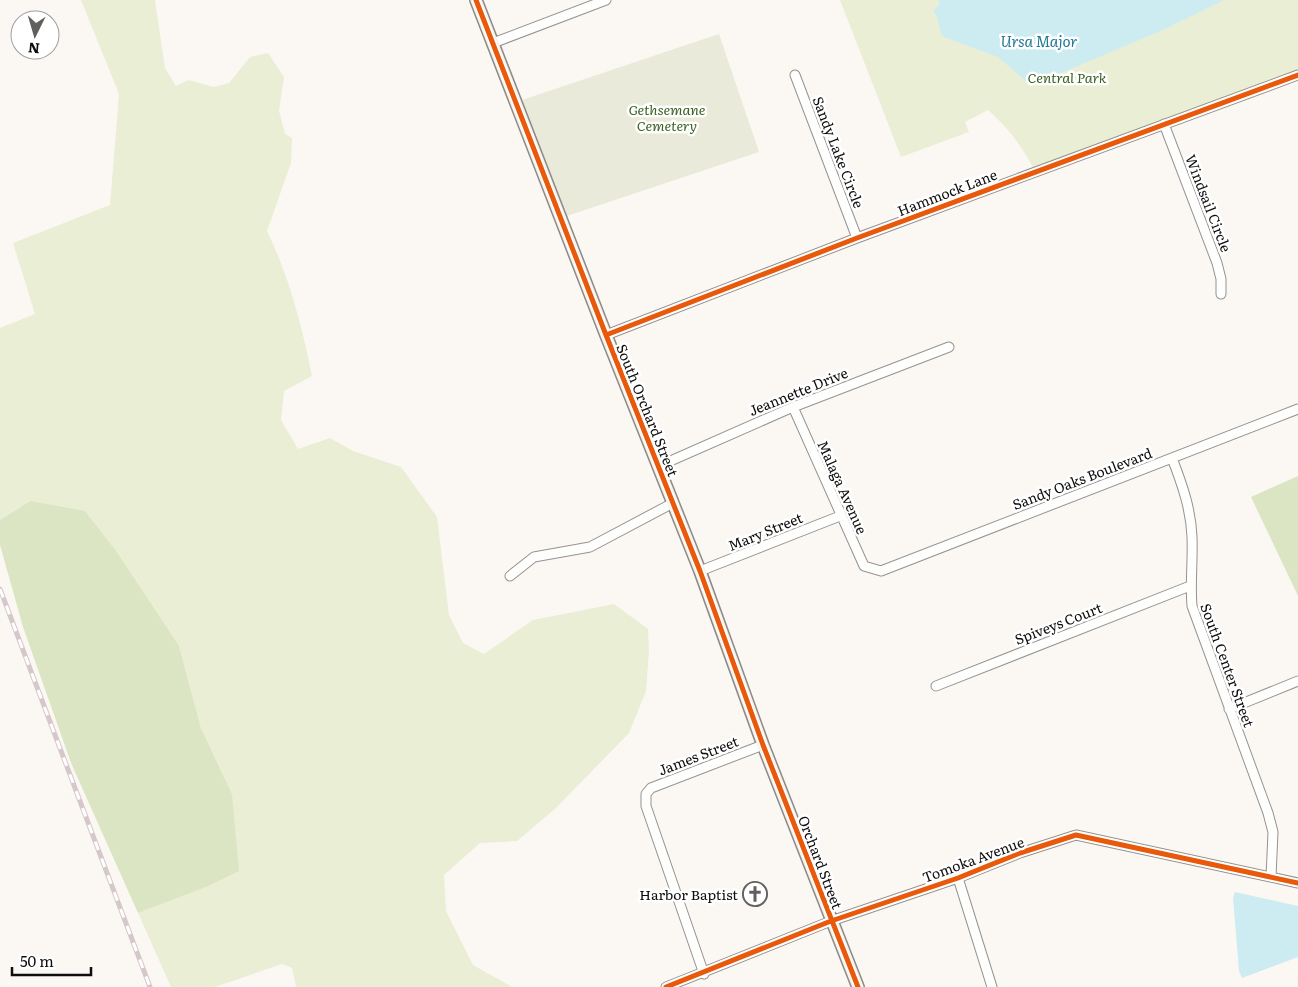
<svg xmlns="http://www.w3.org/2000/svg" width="1298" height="987" viewBox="0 0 1298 987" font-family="Literata,serif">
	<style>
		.green { fill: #e9eed5 }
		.forest { fill: #dbe5c4 }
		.cemetery { fill: #e9ead9 }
		.water { fill: #cdecf2 }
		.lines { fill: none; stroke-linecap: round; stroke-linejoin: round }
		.street-casing { stroke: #959392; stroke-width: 11 }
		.secondary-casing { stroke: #8b8a88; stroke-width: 14 }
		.street { stroke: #fefefd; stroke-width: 9 }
		.secondary { stroke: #f5f1eb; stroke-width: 11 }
		.rail-casing { stroke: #d6c7ca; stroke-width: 5 }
		.rail { stroke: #fff; stroke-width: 3; stroke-dasharray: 9; stroke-linecap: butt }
		.cycleway-casing { stroke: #fff; stroke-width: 8 }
		.cycleway { stroke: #e8590c; stroke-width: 5 }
		.labels { text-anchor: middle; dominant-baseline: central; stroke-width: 5; stroke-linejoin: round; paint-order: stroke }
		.park-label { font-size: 14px; font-style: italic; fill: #3b6123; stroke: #fff }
		.street-label { font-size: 14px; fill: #0e0e0e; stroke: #fff }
		.poi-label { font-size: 14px; fill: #0e0e0e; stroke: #fff; text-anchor: end }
		.water-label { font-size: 15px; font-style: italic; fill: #217997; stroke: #fff }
	</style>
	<rect width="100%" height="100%" fill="#fbf8f4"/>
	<!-- green -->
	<path class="green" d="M81 0H155L165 68 176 86 188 80 214 87 229 83 250 57 268 53 284 77 279 111 285 134 292 138 291 163 267 231C289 276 302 326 312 376L284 391 281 420 298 449 330 438 353 451 401 467 437 517 449 615 463 643 484 654 533 620 614 604 648 629 649 651 646 691 629 733 556 808 517 841 480 843 444 875 446 911 473 965 512 987H296L292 968 282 964 215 987H171L138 913 206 887 232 794 201 728 179 646 30 501 0 520V328L35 314 13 243 110 205 119 94Z
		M840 0H1298V74L1035 171C1021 145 1010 130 988 110L965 122 969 132 901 157Z"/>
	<!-- forest -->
	<path class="forest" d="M1298 476V596L1251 497Z
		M30 501 85 511 116 551 179 646 201 728 232 794 239 871 206 887 138 913 71 763 23 627 0 545V520Z"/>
	<!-- cemetery -->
	<path class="cemetery" d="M719 34 759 152 567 216 522 100Z"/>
	<!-- water -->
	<path class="water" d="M939 0H1224L1165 29 1040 82H1027L998 57 944 37C937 29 941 19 933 11L939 5Z
		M1235 892 1298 906V957L1242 978 1239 971 1233 898Z"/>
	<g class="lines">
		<defs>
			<path id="street" d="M493 43 606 0
				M795 75 857 238
				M1164 124 1217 263 1221 279V294
				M606 335 857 238 1298 75
				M793 407 864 566 881 571 1298 409
				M1172 458C1182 484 1191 509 1192 537 1193 560 1190 583 1192 606L1268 813 1273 832 1271 877
				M659 466 793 407 949 347
				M700 571 840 516
				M510 576 534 557 590 547 673 503
				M936 686 1190 586
				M1229 709 1298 681
				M958 878 992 987
				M704 974 646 806V794L651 788 763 745
				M666 987 831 921 958 878 1020 853 1076 835 1298 883"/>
			<path id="secondary" d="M476 0 606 335 700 571 763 745 858 987"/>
		</defs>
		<!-- street casing -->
		<use href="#street" class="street-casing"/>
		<!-- secondary casing -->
		<use href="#secondary" class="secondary-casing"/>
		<!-- street -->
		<use href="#street" class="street"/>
		<!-- secondary -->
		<use href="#secondary" class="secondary"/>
		<defs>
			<path id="rail" d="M0 589 150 987"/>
		</defs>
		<!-- rail casing -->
		<use href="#rail" class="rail-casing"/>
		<!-- rail -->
		<use href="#rail" class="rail"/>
		<defs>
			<path id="cycleway" d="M476 0 606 335 700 571 763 745 858 987
				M606 335 857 238 1298 75
				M666 987 831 921 958 878 1020 853 1076 835 1298 883"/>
		</defs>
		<!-- cycleway casing -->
		<use href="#cycleway" class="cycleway-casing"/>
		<!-- cycleway -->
		<use href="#cycleway" class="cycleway"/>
	</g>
	<!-- icons -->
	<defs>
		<symbol id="church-ring" viewBox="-11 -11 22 22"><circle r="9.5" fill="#fff" stroke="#61605e" stroke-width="1.5"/><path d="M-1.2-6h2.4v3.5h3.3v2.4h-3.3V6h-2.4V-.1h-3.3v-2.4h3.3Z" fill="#61605e"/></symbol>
	</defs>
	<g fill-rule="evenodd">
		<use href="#church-ring" x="741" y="880" width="28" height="28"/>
	</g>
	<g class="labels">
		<!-- park labels -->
		<g class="park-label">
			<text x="1067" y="77">Central Park</text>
			<text x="667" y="109">Gethsemane<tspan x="667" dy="16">Cemetery</tspan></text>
		</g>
		<!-- street labels -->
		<g class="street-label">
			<text transform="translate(839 152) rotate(69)">Sandy Lake Circle</text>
			<text transform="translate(947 192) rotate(-21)">Hammock Lane</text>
			<text transform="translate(1209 203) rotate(69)">Windsail Circle</text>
			<text transform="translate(798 391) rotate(-22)">Jeannette Drive</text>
			<text transform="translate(648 410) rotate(68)">South Orchard Street</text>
			<text transform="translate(1082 478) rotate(-21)">Sandy Oaks Boulevard</text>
			<text transform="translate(843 487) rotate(66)">Malaga Avenue</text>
			<text transform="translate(765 531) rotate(-22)">Mary Street</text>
			<text transform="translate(1058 623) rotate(-21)">Spiveys Court</text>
			<text transform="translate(1228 665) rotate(70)">South Center Street</text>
			<text transform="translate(698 755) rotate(-21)">James Street</text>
			<text transform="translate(973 859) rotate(-20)">Tomoka Avenue</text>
			<text transform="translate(821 862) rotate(69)">Orchard Street</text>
		</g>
		<!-- poi labels -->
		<g class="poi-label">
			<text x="738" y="894">Harbor Baptist</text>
		</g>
		<!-- water labels -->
		<g class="water-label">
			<text x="1039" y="40">Ursa Major</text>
		</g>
	</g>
	<!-- north arrow -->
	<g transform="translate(35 35) rotate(185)"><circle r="24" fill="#ffffff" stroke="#9f9f9f"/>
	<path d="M0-4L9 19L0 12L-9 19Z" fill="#61605e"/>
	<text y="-8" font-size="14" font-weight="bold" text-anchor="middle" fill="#0e0e0e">N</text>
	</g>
	<!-- scale -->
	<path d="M12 967v8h79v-8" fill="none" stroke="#0e0e0e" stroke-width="2.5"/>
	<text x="20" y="967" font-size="15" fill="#0e0e0e" stroke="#ffffff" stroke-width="4" paint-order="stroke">50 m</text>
</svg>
